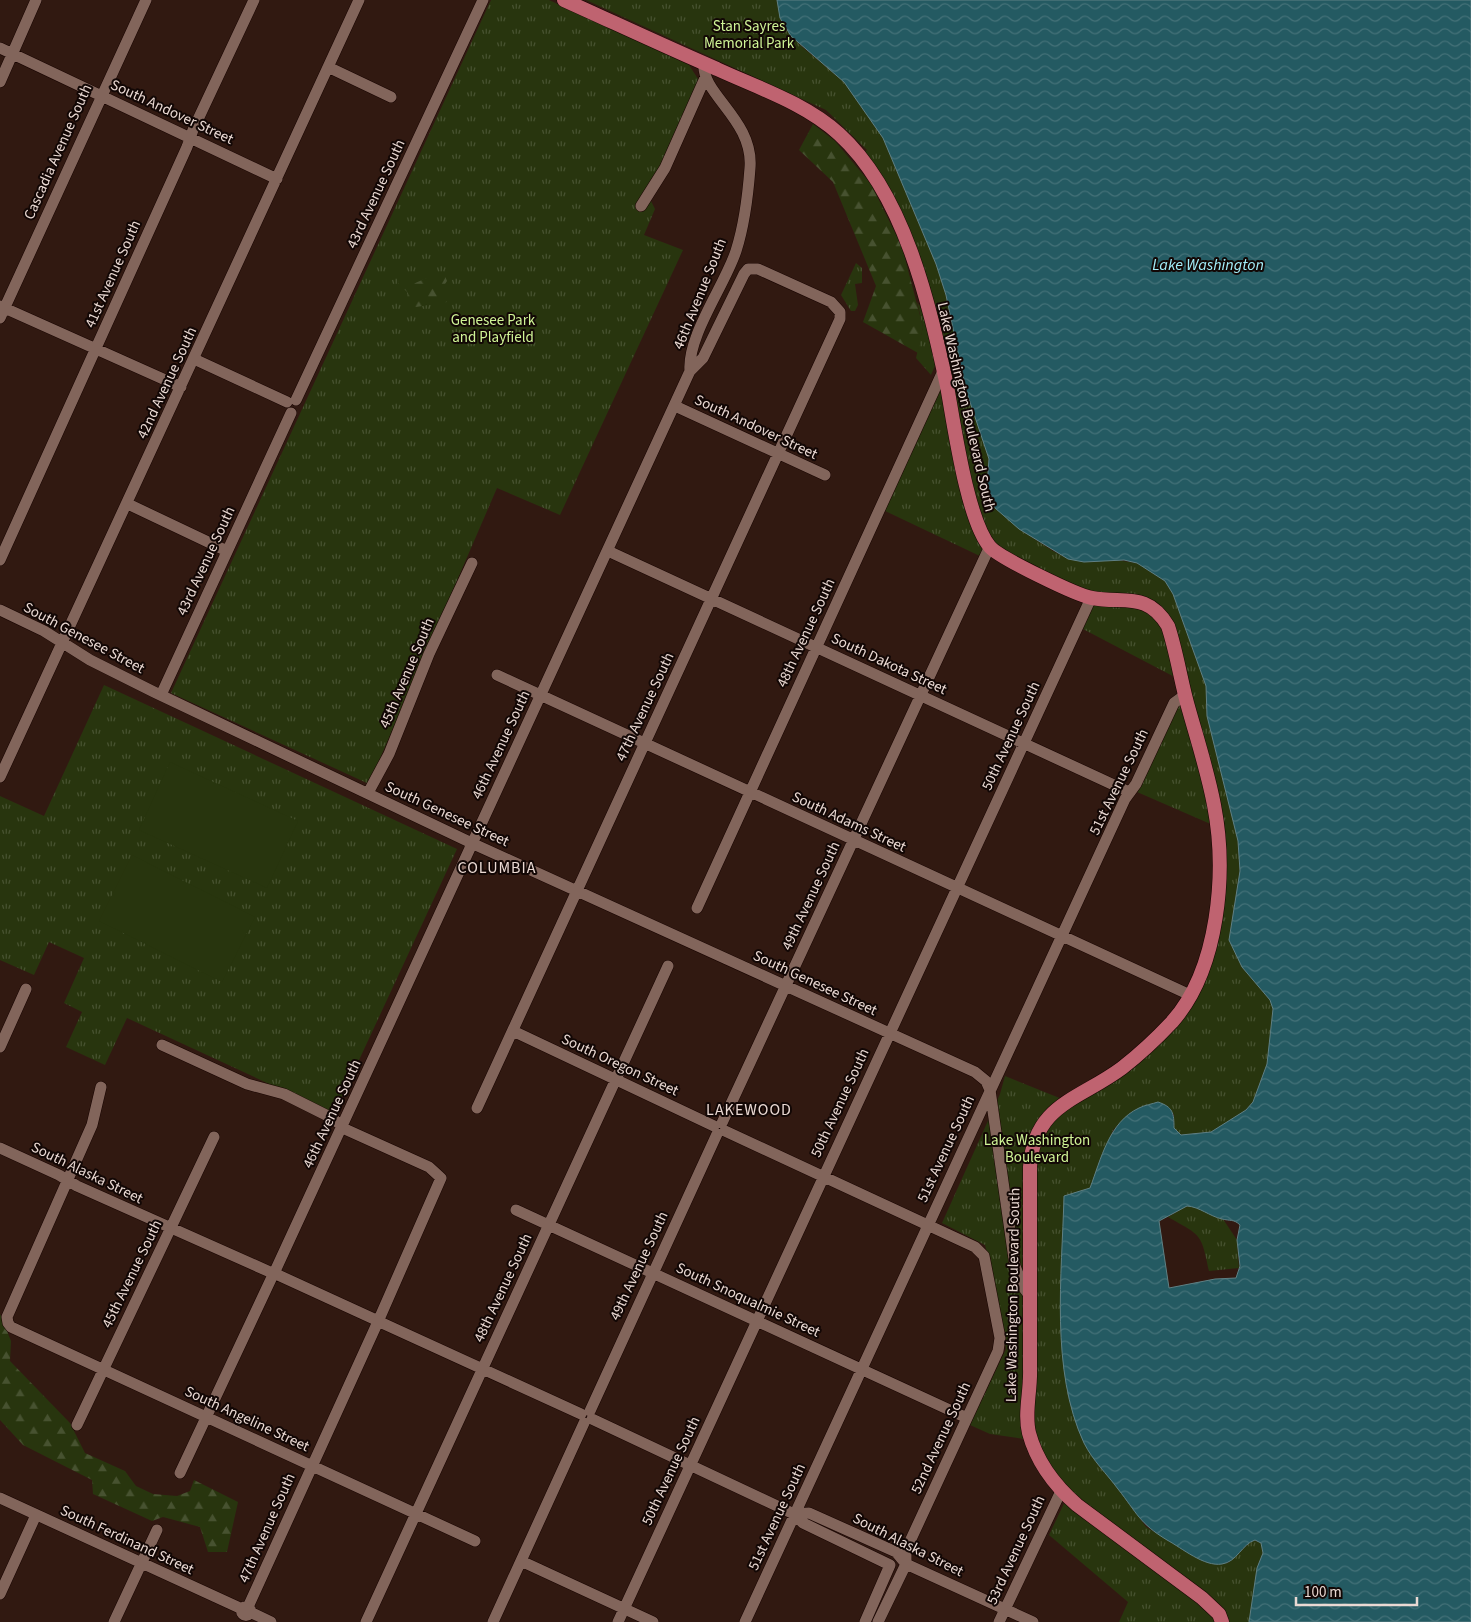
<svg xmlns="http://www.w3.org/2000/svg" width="1471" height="1622" viewBox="0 0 1471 1622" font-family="'Source Sans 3',sans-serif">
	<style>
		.grass { fill: url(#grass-tufts) }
		.forest { fill: url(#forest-firs) }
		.pitch { fill: #28350e }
		.water { fill: url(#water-waves); stroke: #5f8084; fill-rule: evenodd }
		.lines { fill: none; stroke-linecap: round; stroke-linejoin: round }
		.minor-casing { stroke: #180401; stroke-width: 12 }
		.major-casing { stroke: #180401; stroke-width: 15 }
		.minor { stroke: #82655b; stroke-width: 11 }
		.major { stroke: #bf6370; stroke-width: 14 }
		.labels { text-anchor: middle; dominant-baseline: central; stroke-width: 4; stroke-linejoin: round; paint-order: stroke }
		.park-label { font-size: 15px; fill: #cff496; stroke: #120705 }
		.street-label { font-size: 15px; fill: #ead9d3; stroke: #120705 }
		.water-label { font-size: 16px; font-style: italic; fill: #a3eefa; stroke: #120705 }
		.neighbourhood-label { font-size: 16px; letter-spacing: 1px; fill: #ead9d3; stroke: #120705 }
	</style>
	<defs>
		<pattern id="grass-tufts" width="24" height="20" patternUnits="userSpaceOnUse" patternTransform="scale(1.25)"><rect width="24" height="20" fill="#28350e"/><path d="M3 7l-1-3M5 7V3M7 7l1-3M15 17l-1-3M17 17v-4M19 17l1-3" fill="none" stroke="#475230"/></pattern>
		<pattern id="forest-firs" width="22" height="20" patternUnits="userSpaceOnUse" patternTransform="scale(1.25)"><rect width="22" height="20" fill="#28350e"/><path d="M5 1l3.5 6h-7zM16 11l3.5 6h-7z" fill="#475230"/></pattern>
		<pattern id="water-waves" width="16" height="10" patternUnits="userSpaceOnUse" patternTransform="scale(1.25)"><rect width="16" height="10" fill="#245a62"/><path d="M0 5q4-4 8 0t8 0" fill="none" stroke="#447178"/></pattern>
	</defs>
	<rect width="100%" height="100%" fill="#311911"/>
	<!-- grass -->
	<path class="grass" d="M491 0H549L689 65 700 82 647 193 655 209 644 235 683 250 560 515 497 488 369 784 171 693Z
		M586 0H777L784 26 800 45 844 82 883 138 936 264 946 295 966 390 989 459 987 475 1019 529 1053 551 1068 559 1084 562 1108 559 1137 563 1165 581 1173 594 1206 686 1207 716 1238 841 1240 871 1229 940 1242 967 1270 1000 1273 1009 1267 1064 1253 1102 1246 1110 1211 1132 1180 1135 1174 1128V1114L1148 1105 1130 1113 1113 1130 1090 1188 1098 1465 1109 1476 1146 1527 1207 1562 1228 1563 1251 1541 1254 1540 1261 1543 1263 1553 1257 1568 1249 1622H1119L1128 1602 1049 1535 1069 1493 1024 1439 990 1434 970 1425 1006 1349 995 1284 985 1245 942 1223 1000 1094 1005 1076 1072 1103 1128 1067 1206 968 1222 829 1137 792 1188 684 1081 628 1087 593 1002 552 982 557 883 510 946 367 908 238 862 154 867 150 826 110Z
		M856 263 862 268V283L855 284 858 305 855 311H851L841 295Z
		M917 302C924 309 936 354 935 364 935 367 932 372 931 375L916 358 923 327Z
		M104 685 457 849 334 1114 127 1018 105 1065 66 1047 82 1012 64 1003 84 958 49 942 34 975 0 960V796L44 816Z
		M1187 1206 1198 1208 1223 1219 1237 1240 1239 1268 1209 1271C1201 1232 1201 1236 1168 1217Z"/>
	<!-- forest -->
	<path class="forest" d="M813 124 835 141 871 184 902 247 923 327 918 353 863 322 876 286 833 182 799 150Z
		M445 276 447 281 443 287 453 293 452 298 447 302 416 307 407 300 408 293 398 283 399 278 413 284 429 277Z
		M0 1314 11 1341 10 1361 70 1423 85 1453 125 1471 136 1486 153 1494 177 1496 190 1491 194 1480 238 1502 227 1552H208L200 1527 163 1517 152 1521 93 1494 92 1480 23 1445 0 1420Z"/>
	<!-- pitch -->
	<path class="pitch" d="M170 762 298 821 267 888 139 830Z
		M132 855 255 917 222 982 99 921Z"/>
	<!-- water -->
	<path class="water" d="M777 0H1471V1622H1249L1257 1568 1263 1553 1261 1543 1255 1540C1242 1544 1237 1562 1222 1564 1204 1567 1182 1548 1167 1540 1139 1523 1137 1513 1118 1489 1107 1474 1093 1461 1084 1443 1050 1370 1062 1275 1064 1196L1090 1188C1101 1159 1109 1122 1139 1108 1145 1105 1152 1104 1158 1102 1173 1107 1174 1113 1174 1128L1181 1135 1211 1132 1246 1110 1253 1102 1267 1064 1273 1009 1270 1000 1242 967 1229 940 1240 871 1238 841 1207 716 1206 686 1173 594 1165 581 1137 563 1124 560 1084 562 1068 559 1019 529 995 508 987 486 989 459 966 390 946 295 936 264 883 138 844 82 791 36 780 18ZM1187 1206C1200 1207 1209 1216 1222 1219 1230 1221 1234 1219 1240 1225L1237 1240 1240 1266 1236 1278 1215 1279 1169 1288 1159 1221Z"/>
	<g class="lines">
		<defs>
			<path id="minor" d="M0 48 277 179
				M328 67 391 97
				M0 82 36 0
				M641 206 665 168 705 78
				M0 306 181 387
				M0 318 146 0
				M194 359 287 402
				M690 371C687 336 725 285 736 251 744 226 748 195 750 168 754 120 701 94 704 64
				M296 400 483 0
				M675 406 825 475
				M128 504 227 551
				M608 551 1129 792
				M0 560 187 147 193 130 254 0
				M0 610 44 631 90 660 154 692 478 846 975 1072 986 1081 990 1090 1015 1266 1023 1287 1029 1295
				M497 675 1190 995
				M161 695 291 413
				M0 777 359 0
				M368 793 389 754 429 654 472 563
				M697 908 943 371
				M513 1031 714 1126
				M162 1045 247 1084 284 1094 332 1118 347 1130 429 1167 441 1178 380 1317
				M0 1047 26 989
				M101 1087 92 1125 7 1317 8 1323 11 1327 475 1541
				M722 1123 990 546
				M725 1131 975 1247 984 1256 1000 1338 998 1351 906 1550V1564L878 1622
				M0 1148 59 1175 77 1186 270 1272
				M516 1210 967 1418
				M276 1269 690 371 703 358 744 274 748 269H758L831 302 840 312V319L477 1108
				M278 1275 374 1319
				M382 1323 581 1414
				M590 1411 717 1134
				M592 1419 794 1514 809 1513 896 1552 906 1564 1033 1622
				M77 1425 214 1137
				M180 1473 272 1277
				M0 1498 242 1609
				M794 1514 803 1523 890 1565 865 1622
				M521 1561 653 1622
				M0 1594 36 1515
				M241.5 1611a4.5 4.5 0 1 1 9 0a4.5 4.5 0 1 1-9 0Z
				M248 1607 376 1326
				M250 1612 271 1622
				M114 1622 157 1530
				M366 1622 668 966
				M493 1622 584 1423
				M618 1622 1091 598
				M745 1622 1125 799 1136 784 1174 703 1185 695
				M999 1622 1061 1491"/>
			<path id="major" d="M564 0C615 23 666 47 717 69 758 88 805 103 839 134 904 193 929 303 947 386 954 424 967 520 990 547 1000 558 1076 595 1092 598 1124 604 1147 591 1168 626 1177 653 1181 683 1189 710 1198 742 1208 773 1214 805 1227 872 1219 969 1172 1022 1157 1038 1140 1054 1122 1068 1079 1100 1034 1104 1030 1167 1030 1234 1030 1302 1030 1369 1031 1390 1024 1413 1029 1433 1037 1463 1054 1485 1077 1505L1202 1598 1219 1614 1222 1622"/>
		</defs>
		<!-- minor casing -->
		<use href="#minor" class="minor-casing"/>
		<!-- major casing -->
		<use href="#major" class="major-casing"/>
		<!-- minor -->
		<use href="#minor" class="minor"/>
		<!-- major -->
		<use href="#major" class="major"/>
	</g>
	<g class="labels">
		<!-- park labels -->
		<g class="park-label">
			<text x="749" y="26">Stan Sayres<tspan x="749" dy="17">Memorial Park</tspan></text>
			<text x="493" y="320">Genesee Park<tspan x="493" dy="17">and Playfield</tspan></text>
			<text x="1037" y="1140">Lake Washington<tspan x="1037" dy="17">Boulevard</tspan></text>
		</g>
		<!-- street labels -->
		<g class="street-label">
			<text transform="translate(172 112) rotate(25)">South Andover Street</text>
			<text transform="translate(58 152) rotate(-66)">Cascadia Avenue South</text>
			<text transform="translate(376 194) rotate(-65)">43rd Avenue South</text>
			<text transform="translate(113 274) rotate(-66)">41st Avenue South</text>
			<text transform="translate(700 294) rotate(-68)">46th Avenue South</text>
			<text transform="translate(167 383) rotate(-65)">42nd Avenue South</text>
			<text transform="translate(966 407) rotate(77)">Lake Washington Boulevard South</text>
			<text transform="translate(756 427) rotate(25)">South Andover Street</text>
			<text transform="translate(206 561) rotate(-65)">43rd Avenue South</text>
			<text transform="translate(806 633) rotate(-65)">48th Avenue South</text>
			<text transform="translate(84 638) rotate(28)">South Genesee Street</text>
			<text transform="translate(889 664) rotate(25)">South Dakota Street</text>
			<text transform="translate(407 673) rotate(-67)">45th Avenue South</text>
			<text transform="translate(645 707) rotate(-65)">47th Avenue South</text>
			<text transform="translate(1011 736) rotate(-65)">50th Avenue South</text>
			<text transform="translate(501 745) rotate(-65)">46th Avenue South</text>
			<text transform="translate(1119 782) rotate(-64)">51st Avenue South</text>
			<text transform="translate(447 814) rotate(25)">South Genesee Street</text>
			<text transform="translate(849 822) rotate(25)">South Adams Street</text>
			<text transform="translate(811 896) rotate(-65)">49th Avenue South</text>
			<text transform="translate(815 983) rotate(25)">South Genesee Street</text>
			<text transform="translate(620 1065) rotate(25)">South Oregon Street</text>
			<text transform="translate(840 1103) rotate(-65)">50th Avenue South</text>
			<text transform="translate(332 1114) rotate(-65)">46th Avenue South</text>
			<text transform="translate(946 1149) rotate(-65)">51st Avenue South</text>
			<text transform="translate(87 1173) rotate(26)">South Alaska Street</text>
			<text transform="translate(639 1266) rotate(-65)">49th Avenue South</text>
			<text transform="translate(132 1274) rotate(-64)">45th Avenue South</text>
			<text transform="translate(503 1288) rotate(-65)">48th Avenue South</text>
			<text transform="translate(1013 1295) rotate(-89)">Lake Washington Boulevard South</text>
			<text transform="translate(748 1300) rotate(25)">South Snoqualmie Street</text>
			<text transform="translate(247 1419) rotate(25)">South Angeline Street</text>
			<text transform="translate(941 1438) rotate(-65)">52nd Avenue South</text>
			<text transform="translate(671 1471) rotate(-65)">50th Avenue South</text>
			<text transform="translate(777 1517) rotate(-65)">51st Avenue South</text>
			<text transform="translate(267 1528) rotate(-66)">47th Avenue South</text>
			<text transform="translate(127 1540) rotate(25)">South Ferdinand Street</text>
			<text transform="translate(908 1545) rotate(27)">South Alaska Street</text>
			<text transform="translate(1016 1550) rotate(-65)">53rd Avenue South</text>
		</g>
		<!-- water labels -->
		<g class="water-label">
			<text x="1208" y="265">Lake Washington</text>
		</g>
		<!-- neighbourhood labels -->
		<g class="neighbourhood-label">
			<text x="497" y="868">COLUMBIA</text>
			<text x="749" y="1110">LAKEWOOD</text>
		</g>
	</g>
	<!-- scale -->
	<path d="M1296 1597v8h121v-8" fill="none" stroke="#ead9d3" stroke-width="2.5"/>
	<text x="1304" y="1597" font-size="15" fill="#ead9d3" stroke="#120705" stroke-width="4" paint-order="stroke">100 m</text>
</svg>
